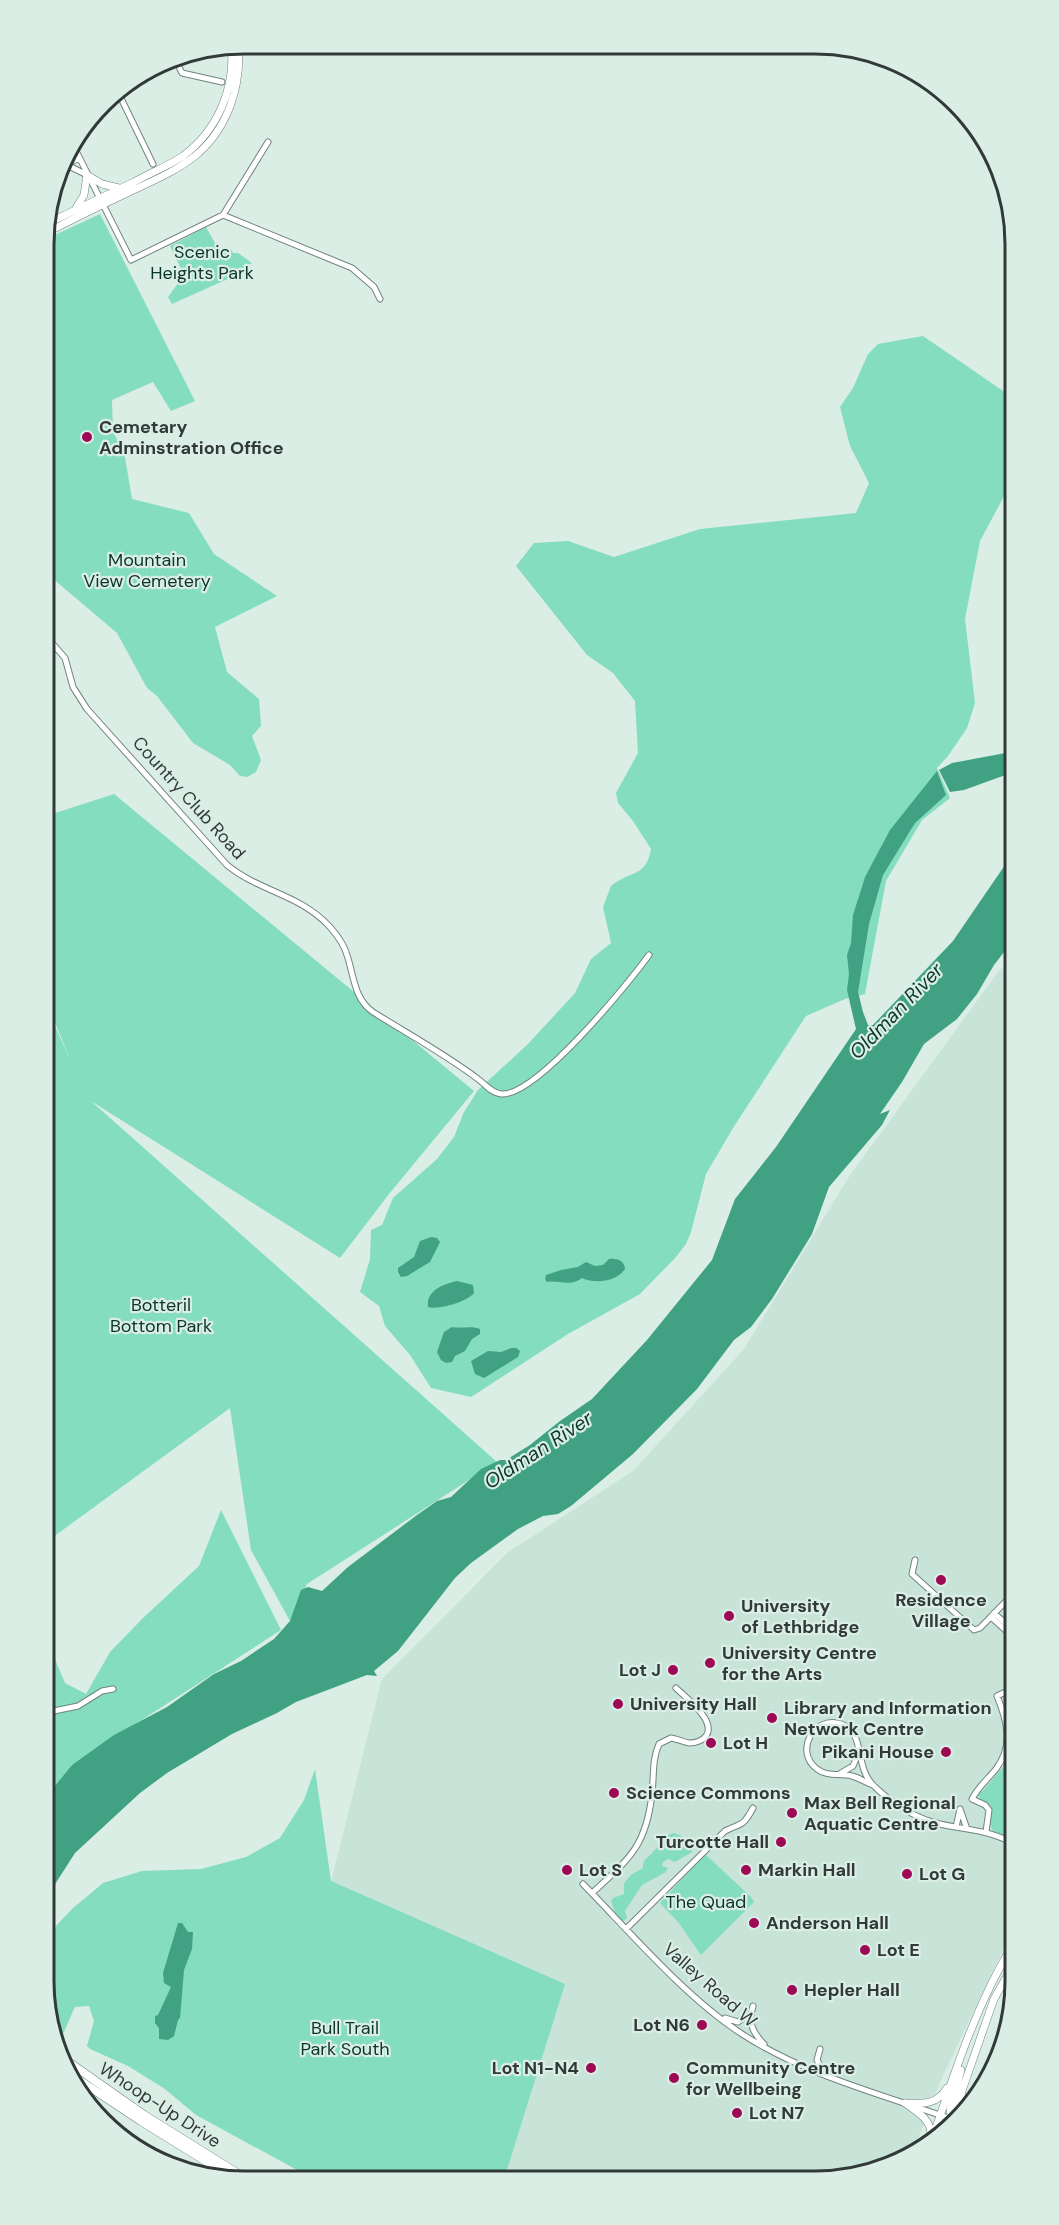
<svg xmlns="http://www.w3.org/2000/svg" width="1059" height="2225" viewBox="0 0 1059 2225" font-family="'DM Sans',sans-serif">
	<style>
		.built { fill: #c8e4d9 }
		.green { fill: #83ddbe }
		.water { fill: #41a183 }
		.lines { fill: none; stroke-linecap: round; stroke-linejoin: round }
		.minor-casing { stroke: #72847d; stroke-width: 7 }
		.major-casing { stroke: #72847d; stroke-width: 8 }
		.highway-casing { stroke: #72847d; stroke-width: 9 }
		.minor { stroke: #fff; stroke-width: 5 }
		.major { stroke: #fff; stroke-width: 7 }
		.highway { stroke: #fff; stroke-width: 8 }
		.poi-dot { fill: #9d0954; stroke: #dbeee6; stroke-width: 2 }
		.labels { text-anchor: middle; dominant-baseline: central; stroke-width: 4.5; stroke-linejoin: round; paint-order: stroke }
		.park-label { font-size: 18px; fill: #093629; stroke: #dbeee6 }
		.poi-label { font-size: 18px; font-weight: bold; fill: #323a37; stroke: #dbeee6; text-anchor: start }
		.street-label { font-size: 18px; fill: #323a37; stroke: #dbeee6 }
		.water-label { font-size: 20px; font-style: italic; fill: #0c382b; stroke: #dbeee6 }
		.rim { fill: none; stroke: #323a37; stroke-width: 3 }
	</style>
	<rect width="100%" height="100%" fill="#dbeee6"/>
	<!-- built -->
	<path class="built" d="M1001 968 1011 975 1015 1930 1010 1935 942 2078 912 2154 867 2175 478 2176 331 1881 382 1679 507 1553 633 1471 744 1349 850 1175Z"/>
	<!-- green -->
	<path class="green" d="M100 214 195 401 171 411 153 382 112 400 113 431 125 457 132 499 189 513 214 554 277 596 215 627 227 672 259 699 261 726 252 736 261 760 256 772 247 777 240 776 230 765 193 743 157 696 147 688 117 633 45 572 44 240Z
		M206 227 221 254 231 249 233 253H238L252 263 230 278 172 304 168 297 184 275 170 246Z
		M923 336 1009 395 1010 485 980 541 965 619 975 703 967 728 948 756 937 768 950 798 922 820 886 881 865 994 845 999 806 1016 733 1128 706 1174 691 1232 686 1244 676 1257 640 1294 568 1334 471 1397 431 1388 410 1355 385 1326 379 1306 360 1292 370 1259 371 1230 382 1225 393 1198 437 1159 454 1137 464 1112 478 1090 528 1044 575 993 591 959 611 943 603 907 611 886C630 870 646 878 651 849L633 821 618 803 616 793 638 753 635 701 613 673 587 655 516 566 534 543 568 541 614 557 700 529 856 513 869 483 850 446 840 407 853 388 868 354 878 344Z
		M114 794 474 1091 389 1194 340 1258 91 1101 497 1462 307 1584 290 1621 251 1550 230 1408 49 1540 47 1009 71 1061 47 1004 46 816Z
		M221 1510 281 1630 72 1765 50 1794 49 1645 65 1683 86 1694 110 1652 143 1618 199 1566Z
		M1014 1747V1840L993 1831 990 1824 992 1808C987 1801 975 1801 979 1790L982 1792 1005 1765Z
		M315 1769 331 1881 565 1984 505 2176 310 2177 196 2115 165 2089 128 2066 90 2049 87 2046 94 2021 89 2006 75 2007 62 2036 50 2028V1937L56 1926 72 1909 103 1883 142 1871 201 1869 246 1857 280 1838 304 1800Z
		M674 1833C684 1837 694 1840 692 1852L675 1862 668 1859 663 1862 662 1866 668 1868 666 1872 642 1885 625 1911 627 1918 623 1921 616 1915 611 1901 613 1898 624 1894V1883L631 1875 643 1868C642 1859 648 1858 653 1852 661 1844 662 1835 674 1833Z
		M705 1854 751 1897 754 1902 701 1955 678 1922 660 1903Z"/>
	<!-- water -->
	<path class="water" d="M1011 752V773L964 790 950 792 939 770 952 763Z
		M937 771 946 795 915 823 883 875 869 924 858 992 863 1012 868 1025H873L953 941 1005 865 1011 851V943L994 965 977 994 957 1019 924 1044 902 1082 880 1114 890 1110 882 1125 829 1187 812 1234 772 1299 751 1327 734 1340 697 1389 633 1454 571 1506 558 1514 543 1516 518 1529 471 1563 455 1578 398 1651 374 1671 377 1676 367 1675 296 1702 277 1713 232 1734 167 1773 140 1793 75 1853 50 1892V1792L72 1765 114 1735 167 1707 214 1674 241 1661 274 1639 290 1621 301 1590 308 1587 322 1591 348 1567 417 1515 437 1501 451 1497 481 1469 500 1460H506L530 1445 560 1421 592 1399 647 1340 712 1260 735 1199 776 1147 856 1029 847 990 849 974 847 955 851 943 853 915 861 890 865 877 890 830Z
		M431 1237 437 1238 440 1242 430 1262 407 1276 401 1277 398 1272V1268L414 1257 420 1241Z
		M609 1259C617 1258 625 1261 625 1269 616 1282 595 1284 582 1278 571 1287 559 1280 547 1282L545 1279 546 1275 561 1270 578 1267 586 1262 595 1266 603 1265Z
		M457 1281 473 1285 474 1293C467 1302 438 1310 428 1307 426 1290 444 1284 457 1281Z
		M452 1327C461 1329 472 1325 480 1329V1334L472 1339 465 1351 455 1356 452 1362 446 1363 441 1360 437 1352 444 1332Z
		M511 1348H516L520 1351 518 1357 484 1378 475 1374 471 1361 488 1351 501 1352Z
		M178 1923H182L188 1932H193L192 1949 184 1970 180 2018 178 2020 174 2036 168 2040 159 2039V2028L155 2023V2016L158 2015 171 1987 164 1983 163 1973Z"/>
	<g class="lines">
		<defs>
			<path id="minor" d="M174 57 182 73 222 82
				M117 90 153 164
				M73 145 131 260 223 215 268 142
				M62 167 79 158
				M61 169 71 167 87 175
				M223 215 352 268 374 287 380 299
				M45 635 65 658 73 687 87 709 227 865C260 892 300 894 330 927 337 935 344 944 347 955 354 976 354 999 373 1012 408 1034 445 1054 478 1079 485 1084 491 1093 501 1094 536 1097 628 984 649 955
				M1009 1558 1013 1559
				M915 1560 912 1574 974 1630 980 1628 1014 1593
				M994 1613 1014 1631
				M991 1617 1014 1638
				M49 1712 78 1706 102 1691 113 1689
				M841 1773 853 1766 858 1754
				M873 1785C866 1783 860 1778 852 1776 840 1773 827 1777 817 1769 794 1752 813 1715 841 1724 866 1732 854 1766 873 1785 890 1802 913 1817 936 1823 962 1830 991 1829 1015 1845
				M960 1809 967 1829
				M956 1827 960 1809
				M986 1832 989 1810 985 1805 972 1799C978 1787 988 1779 996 1769 1014 1746 1007 1720 997 1696L1014 1688
				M583 1884C630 1932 685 1997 742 2034 807 2076 884 2095 957 2121
				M592 1893C629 1859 646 1847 652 1794 654 1777 652 1759 659 1744L671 1738C678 1739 683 1742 689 1743 696 1743 702 1741 706 1736 717 1721 686 1698 676 1688
				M626 1929 725 1831C741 1823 743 1827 753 1808
				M753 2006C748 2022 752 2032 764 2044
				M725 2018 738 2022 747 2015
				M820 2049 817 2060 825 2075"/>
			<path id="major" d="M76 208 84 195 87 175 102 184 119 188
				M46 224C75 210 105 196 134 182 150 173 168 166 183 156 217 131 236 88 231 46
				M44 234C71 220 99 206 127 193 150 182 175 172 195 156 228 129 242 85 238 45
				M962 2096 965 2113
				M905 2103C923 2104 937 2105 947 2088
				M905 2103C917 2112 932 2119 931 2137
				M952 2119 950 2109 961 2070
				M949 2128 994 1999 1015 1962
				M931 2143C954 2074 976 2004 1015 1941"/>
			<path id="highway" d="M60 2056 144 2115 245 2178
				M67 2072 141 2121 233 2178"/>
		</defs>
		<!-- minor casing -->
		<use href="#minor" class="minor-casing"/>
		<!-- major casing -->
		<use href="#major" class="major-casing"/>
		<!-- highway casing -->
		<use href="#highway" class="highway-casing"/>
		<!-- minor -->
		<use href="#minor" class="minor"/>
		<!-- major -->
		<use href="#major" class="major"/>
		<!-- highway -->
		<use href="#highway" class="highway"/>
	</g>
	<!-- markers -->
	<g class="poi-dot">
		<circle cx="87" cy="437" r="6"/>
		<circle cx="941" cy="1580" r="6"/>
		<circle cx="729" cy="1616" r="6"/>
		<circle cx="710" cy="1663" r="6"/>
		<circle cx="673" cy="1670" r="6"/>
		<circle cx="618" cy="1704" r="6"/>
		<circle cx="772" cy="1718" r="6"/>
		<circle cx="711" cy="1743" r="6"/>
		<circle cx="946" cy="1752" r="6"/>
		<circle cx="614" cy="1793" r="6"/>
		<circle cx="792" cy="1813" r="6"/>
		<circle cx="781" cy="1842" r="6"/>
		<circle cx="567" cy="1870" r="6"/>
		<circle cx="746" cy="1870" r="6"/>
		<circle cx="907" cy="1874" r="6"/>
		<circle cx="754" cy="1923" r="6"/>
		<circle cx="865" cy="1950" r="6"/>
		<circle cx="792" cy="1990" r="6"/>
		<circle cx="702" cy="2025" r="6"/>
		<circle cx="591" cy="2068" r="6"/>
		<circle cx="674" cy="2078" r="6"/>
		<circle cx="737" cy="2113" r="6"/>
	</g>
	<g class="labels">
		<!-- park labels -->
		<g class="park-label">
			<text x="202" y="252">Scenic<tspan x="202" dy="21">Heights Park</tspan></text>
			<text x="147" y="560">Mountain<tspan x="147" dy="21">View Cemetery</tspan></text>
			<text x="161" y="1305">Botteril<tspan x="161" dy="21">Bottom Park</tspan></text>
			<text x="706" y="1902">The Quad</text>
			<text x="345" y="2028">Bull Trail<tspan x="345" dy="21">Park South</tspan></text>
		</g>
		<!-- poi labels -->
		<g class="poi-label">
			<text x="99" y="427">Cemetary<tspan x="99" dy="21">Adminstration Office</tspan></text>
			<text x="941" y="1600" text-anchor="middle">Residence<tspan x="941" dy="21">Village</tspan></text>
			<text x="741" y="1606">University<tspan x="741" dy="21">of Lethbridge</tspan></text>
			<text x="722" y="1653">University Centre<tspan x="722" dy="21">for the Arts</tspan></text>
			<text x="661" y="1670" text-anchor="end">Lot J</text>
			<text x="630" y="1704">University Hall</text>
			<text x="784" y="1708">Library and Information<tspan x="784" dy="21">Network Centre</tspan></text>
			<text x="723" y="1743">Lot H</text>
			<text x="934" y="1752" text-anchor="end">Pikani House</text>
			<text x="626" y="1793">Science Commons</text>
			<text x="804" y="1803">Max Bell Regional<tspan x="804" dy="21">Aquatic Centre</tspan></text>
			<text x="769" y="1842" text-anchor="end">Turcotte Hall</text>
			<text x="579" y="1870">Lot S</text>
			<text x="758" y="1870">Markin Hall</text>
			<text x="919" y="1874">Lot G</text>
			<text x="766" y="1923">Anderson Hall</text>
			<text x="877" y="1950">Lot E</text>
			<text x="804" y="1990">Hepler Hall</text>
			<text x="690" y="2025" text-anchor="end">Lot N6</text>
			<text x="579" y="2068" text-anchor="end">Lot N1-N4</text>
			<text x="686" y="2068">Community Centre<tspan x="686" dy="21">for Wellbeing</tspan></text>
			<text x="749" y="2113">Lot N7</text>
		</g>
		<!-- street labels -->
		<g class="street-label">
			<text transform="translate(189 798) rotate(48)">Country Club Road</text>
			<text transform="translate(710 1985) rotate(41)">Valley Road W</text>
			<text transform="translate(160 2105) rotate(33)">Whoop-Up Drive</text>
		</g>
		<!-- water labels -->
		<g class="water-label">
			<text transform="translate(896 1011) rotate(-46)">Oldman River</text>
			<text transform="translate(538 1450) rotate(-33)">Oldman River</text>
		</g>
	</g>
	<!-- crop -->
	<path d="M0 0H1059V2225H0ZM244 54H815A190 190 0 0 1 1005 244V1981A190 190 0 0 1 815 2171H244A190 190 0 0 1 54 1981V244A190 190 0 0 1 244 54Z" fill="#dbeee6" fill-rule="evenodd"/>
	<path class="rim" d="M244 54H815A190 190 0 0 1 1005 244V1981A190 190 0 0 1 815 2171H244A190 190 0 0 1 54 1981V244A190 190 0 0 1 244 54Z"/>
</svg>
